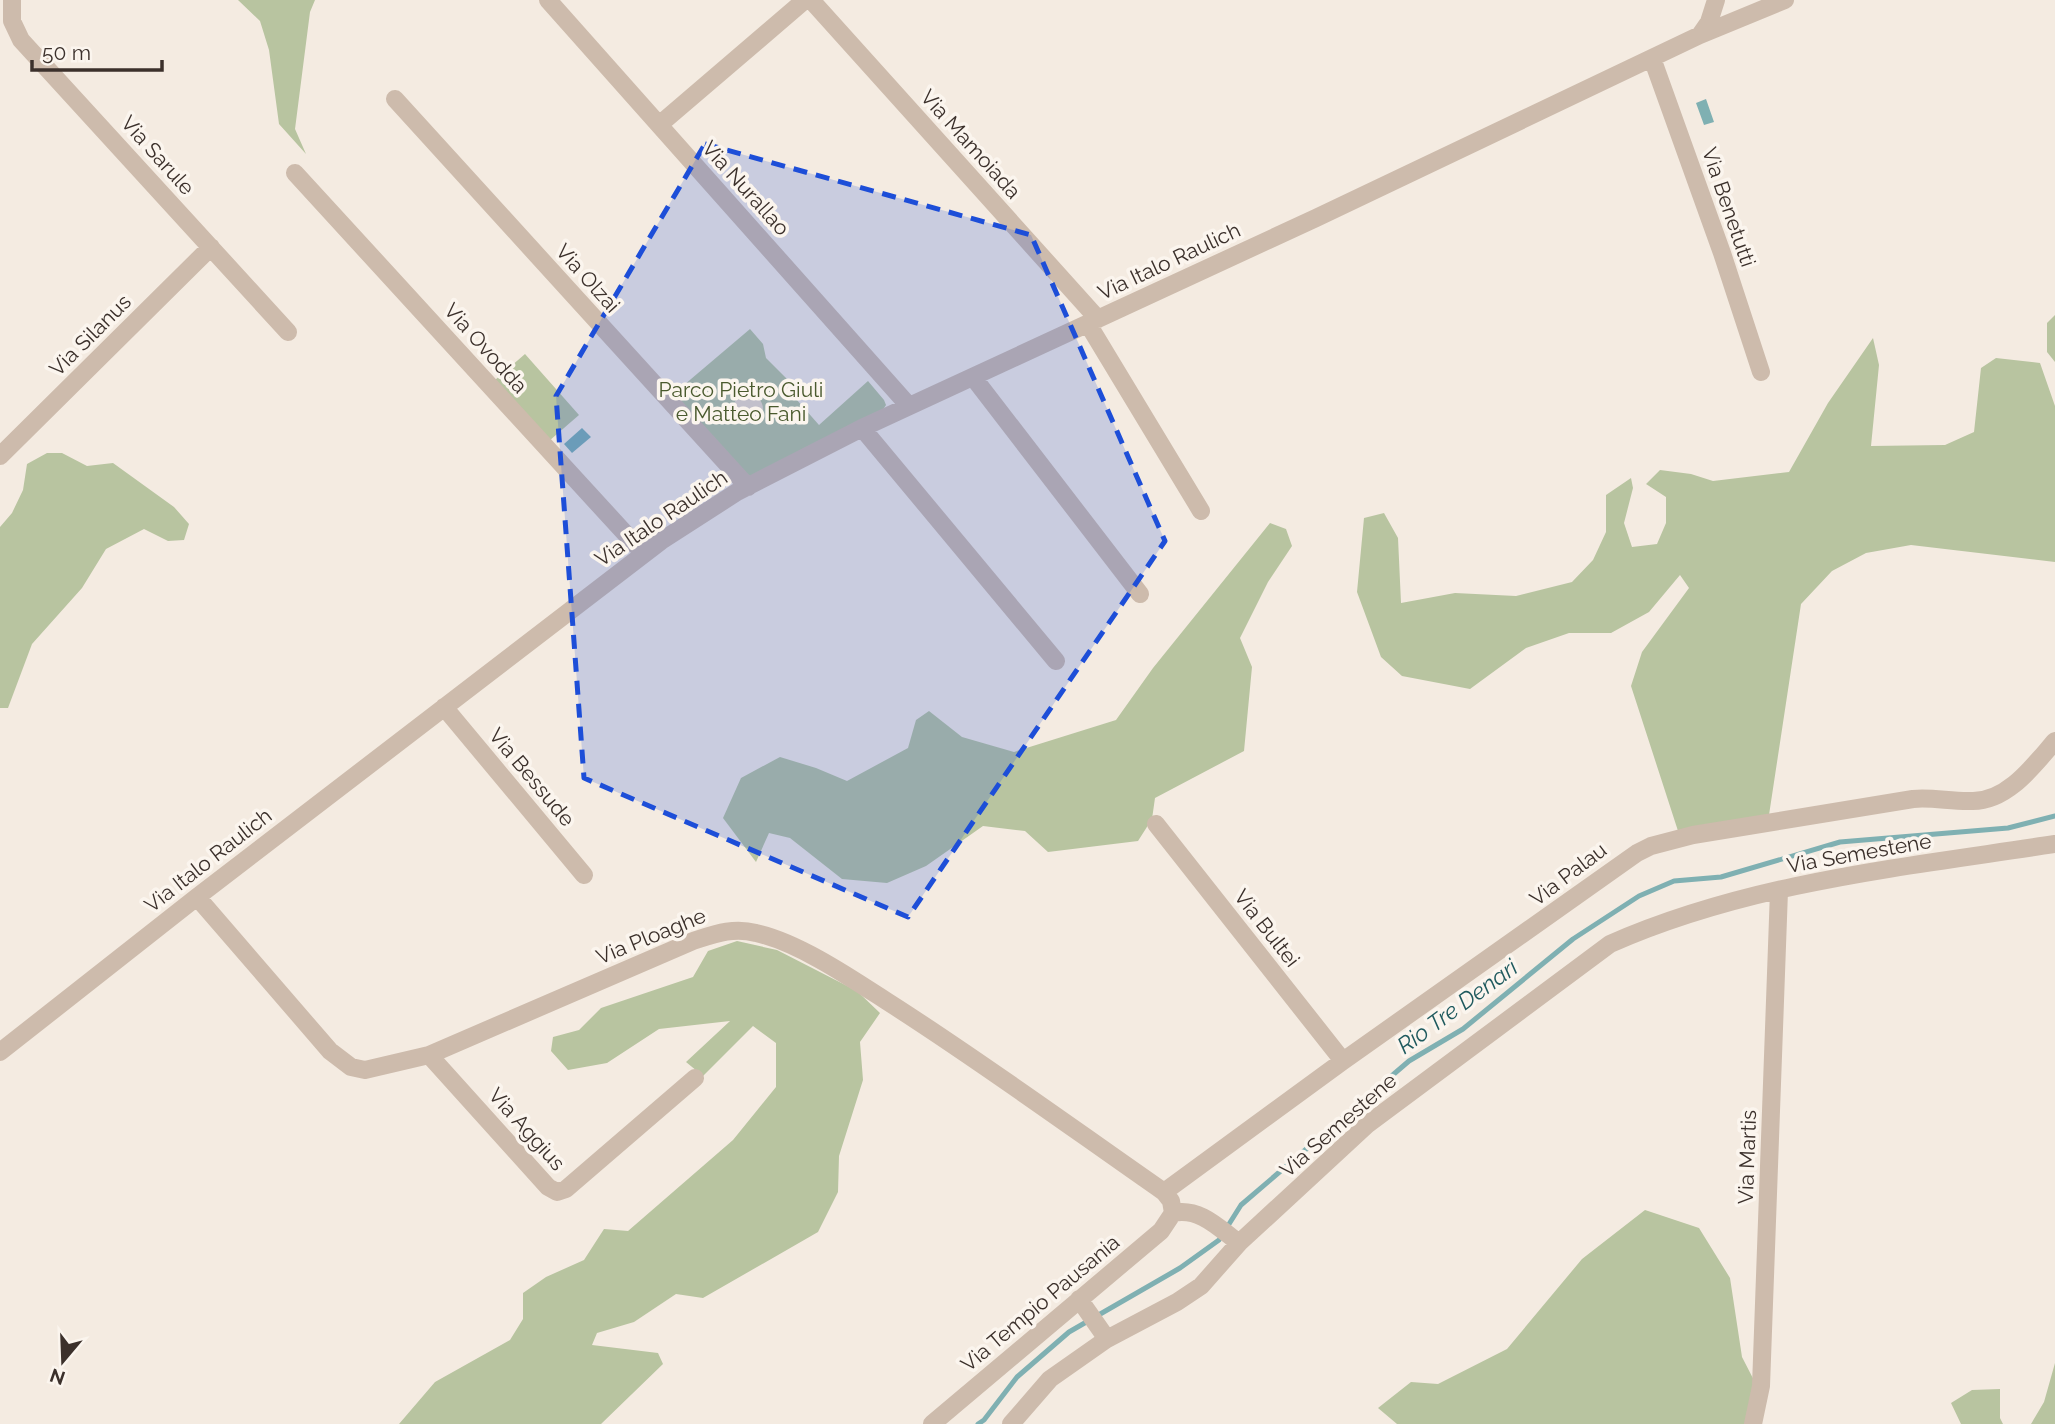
<svg xmlns="http://www.w3.org/2000/svg" width="2055" height="1424" viewBox="0 0 2055 1424" font-family="Raleway,sans-serif">
	<style>
		.green { fill: #b8c4a0 }
		.plaza { fill: #ecdcc8 }
		.water { fill: #7fb0b2 }
		.lines { fill: none; stroke-linecap: round; stroke-linejoin: round }
		.stream { stroke: #7fb0b2; stroke-width: 5 }
		.minor { stroke: #cdbbac; stroke-width: 18 }
		.marked { fill: #1d4ed8; fill-opacity: 0.2; stroke: #1d4ed8; stroke-width: 5; stroke-dasharray: 14 9; stroke-linejoin: round }
		.labels { text-anchor: middle; dominant-baseline: central; stroke-width: 7; stroke-linejoin: round; paint-order: stroke }
		.street-label { font-size: 21px; fill: #3b302b; stroke: #fbf5ee }
		.park-label { font-size: 21px; fill: #4a5a2e; stroke: #fbf5ee }
		.water-label { font-size: 23px; font-style: italic; fill: #1f5a5e; stroke: #fbf5ee }
	</style>
	<rect width="100%" height="100%" fill="#f4ebe1"/>
	<!-- green -->
	<path class="green" d="M238 0H315L310 12 295 129 306 154 279 124 269 50 260 21Z
		M2055 315V362L2047 352V323Z
		M750 329 763 344 766 358 787 379 789 391 819 425 868 381 884 400 886 405 882 411 747 480 671 396Z
		M1873 338 1879 365 1871 446 1945 445 1974 432 1981 368 1996 358 2040 363 2055 406V562L1911 545 1866 553 1832 571 1801 604 1769 815 1679 834 1631 686 1642 652 1689 588 1680 575 1649 612 1611 633H1569L1526 648 1470 689 1402 676 1381 657 1357 592 1364 518 1384 513 1398 538 1401 603 1455 593 1516 596 1572 582 1593 560 1606 532V495L1631 478 1633 488 1624 523 1632 547 1657 544 1666 523V497L1646 484 1660 470 1691 474 1713 481 1789 472 1828 403Z
		M525 354 579 415 549 441 495 380Z
		M47 453H62L87 466 113 463 174 507 189 524 184 540 168 541 144 529 106 549 82 588 32 644 8 708H0V527L12 513 23 490 27 464Z
		M1270 523 1286 529 1292 546 1268 582 1240 638 1252 667 1244 751 1155 798 1152 819 1138 841 1048 852 1025 831 983 826 926 866 887 883 842 879 790 838 769 833 756 862 723 818 741 778 780 757 816 768 847 781 908 748 916 720 929 711 962 737 1014 752 1116 720 1153 668Z
		M737 941 777 950 857 991 880 1013 860 1042 863 1080 839 1156 838 1192 818 1232 703 1298 676 1294 634 1322 597 1333 592 1345 658 1353 663 1364 601 1424H399L435 1382 510 1340 523 1319V1293L546 1277 584 1260 604 1229 628 1231 733 1140 776 1087V1043L753 1026 703 1076 686 1062 730 1021 659 1029 607 1063 568 1070 551 1051 553 1037 579 1030 601 1008 693 977 708 951Z
		M1645 1210 1699 1228 1730 1278 1742 1357 1760 1392 1753 1424H1397L1378 1408 1411 1382 1438 1384 1507 1349 1582 1259Z
		M2055 1363V1424H2031L2044 1402Z
		M2000 1389V1418L2003 1424H1961L1951 1403 1972 1390Z"/>
	<!-- plaza -->
	<path class="plaza" d="M733 409a15 15 0 1 1 30 0a15 15 0 1 1-30 0Z"/>
	<!-- water -->
	<path class="water" d="M1706 99 1714 122 1704 125 1696 103Z
		M582 428 591 437 572 453 564 444Z"/>
	<g class="lines">
		<!-- stream -->
		<path class="stream" d="M978 1424 984 1420 1017 1377 1069 1332 1180 1268 1219 1240 1241 1205 1409 1061 1463 1029 1573 939 1639 896 1674 881 1721 877 1840 842 2008 828 2055 816"/>
		<!-- minor -->
		<path class="minor" d="M12 0V21L21 40 288 332
			M548 0 909 406
			M811 0 1098 319
			M1700 35 1709 22 1716 0
			M1652 58 1722 253 1761 372
			M395 99 748 487
			M659 125 805 0
			M295 173 644 554
			M1088 324 1201 511
			M973 377 1140 594
			M862 428 1056 661
			M0 456 211 247
			M444 707 584 875
			M1156 824 1343 1061
			M197 897 330 1051 351 1067 365 1070 429 1055 693 941C715 934 733 927 756 933 798 942 851 978 888 1002 982 1062 1072 1128 1164 1192L1171 1201 1173 1213
			M0 1052 197 897 661 541 737 492 862 428 1316 218 1700 35 1785 0
			M429 1055 548 1187 557 1192 566 1189 695 1078
			M1164 1192 1343 1061 1637 853 1651 846 1693 835 1913 799C1933 797 1952 802 1973 801 2008 801 2034 765 2055 741
			M1173 1213C1200 1207 1220 1229 1239 1243
			M1079 1299 1107 1339
			M932 1424 1161 1231 1173 1213
			M1011 1424 1050 1379 1107 1339 1177 1302 1201 1286 1239 1243 1368 1124 1610 944C1750 882 1905 867 2055 844
			M1753 1424 1761 1386 1779 891"/>
	</g>
	<!-- marked area -->
	<path class="marked" d="M705 144 1031 235 1165 541 908 917 584 778 556 396Z"/>
	<g class="labels">
		<!-- street labels -->
		<g class="street-label">
			<text transform="translate(971 144) rotate(48)">Via Mamoiada</text>
			<text transform="translate(158 155) rotate(48)">Via Sarule</text>
			<text transform="translate(746 188) rotate(48)">Via Nurallao</text>
			<text transform="translate(1729 207) rotate(71)">Via Benetutti</text>
			<text transform="translate(1169 261) rotate(-25)">Via Italo Raulich</text>
			<text transform="translate(588 278) rotate(48)">Via Olzai</text>
			<text transform="translate(90 335) rotate(-45)">Via Silanus</text>
			<text transform="translate(486 348) rotate(48)">Via Ovodda</text>
			<text transform="translate(661 518) rotate(-34)">Via Italo Raulich</text>
			<text transform="translate(532 777) rotate(50)">Via Bessude</text>
			<text transform="translate(1859 853) rotate(-10)">Via Semestene</text>
			<text transform="translate(208 860) rotate(-38)">Via Italo Raulich</text>
			<text transform="translate(1568 874) rotate(-37)">Via Palau</text>
			<text transform="translate(1267 928) rotate(52)">Via Bultei</text>
			<text transform="translate(651 936) rotate(-22)">Via Ploaghe</text>
			<text transform="translate(1338 1125) rotate(-41)">Via Semestene</text>
			<text transform="translate(527 1129) rotate(48)">Via Aggius</text>
			<text transform="translate(1747 1157) rotate(-88)">Via Martis</text>
			<text transform="translate(1040 1303) rotate(-40)">Via Tempio Pausania</text>
		</g>
		<!-- park labels -->
		<g class="park-label">
			<text x="741" y="389">Parco Pietro Giuli<tspan x="741" dy="24">e Matteo Fani</tspan></text>
		</g>
		<!-- water labels -->
		<g class="water-label">
			<text transform="translate(1457 1006) rotate(-36)">Rio Tre Denari</text>
		</g>
	</g>
	<!-- north arrow -->
	<g transform="translate(63 1361) rotate(199)" stroke="#fbf5ee" stroke-width="5" paint-order="stroke">
	<path d="M0-5L12 26L0 18L-12 26Z" fill="#3b302b"/>
	<text y="-10" font-size="19" font-weight="bold" text-anchor="middle" fill="#3b302b">N</text>
	</g>
	<!-- scale -->
	<path d="M32 60v10h130v-10" fill="none" stroke="#3b302b" stroke-width="3.5"/>
	<text x="42" y="60" font-size="21" fill="#3b302b" stroke="#fbf5ee" stroke-width="5" paint-order="stroke">50 m</text>
</svg>
